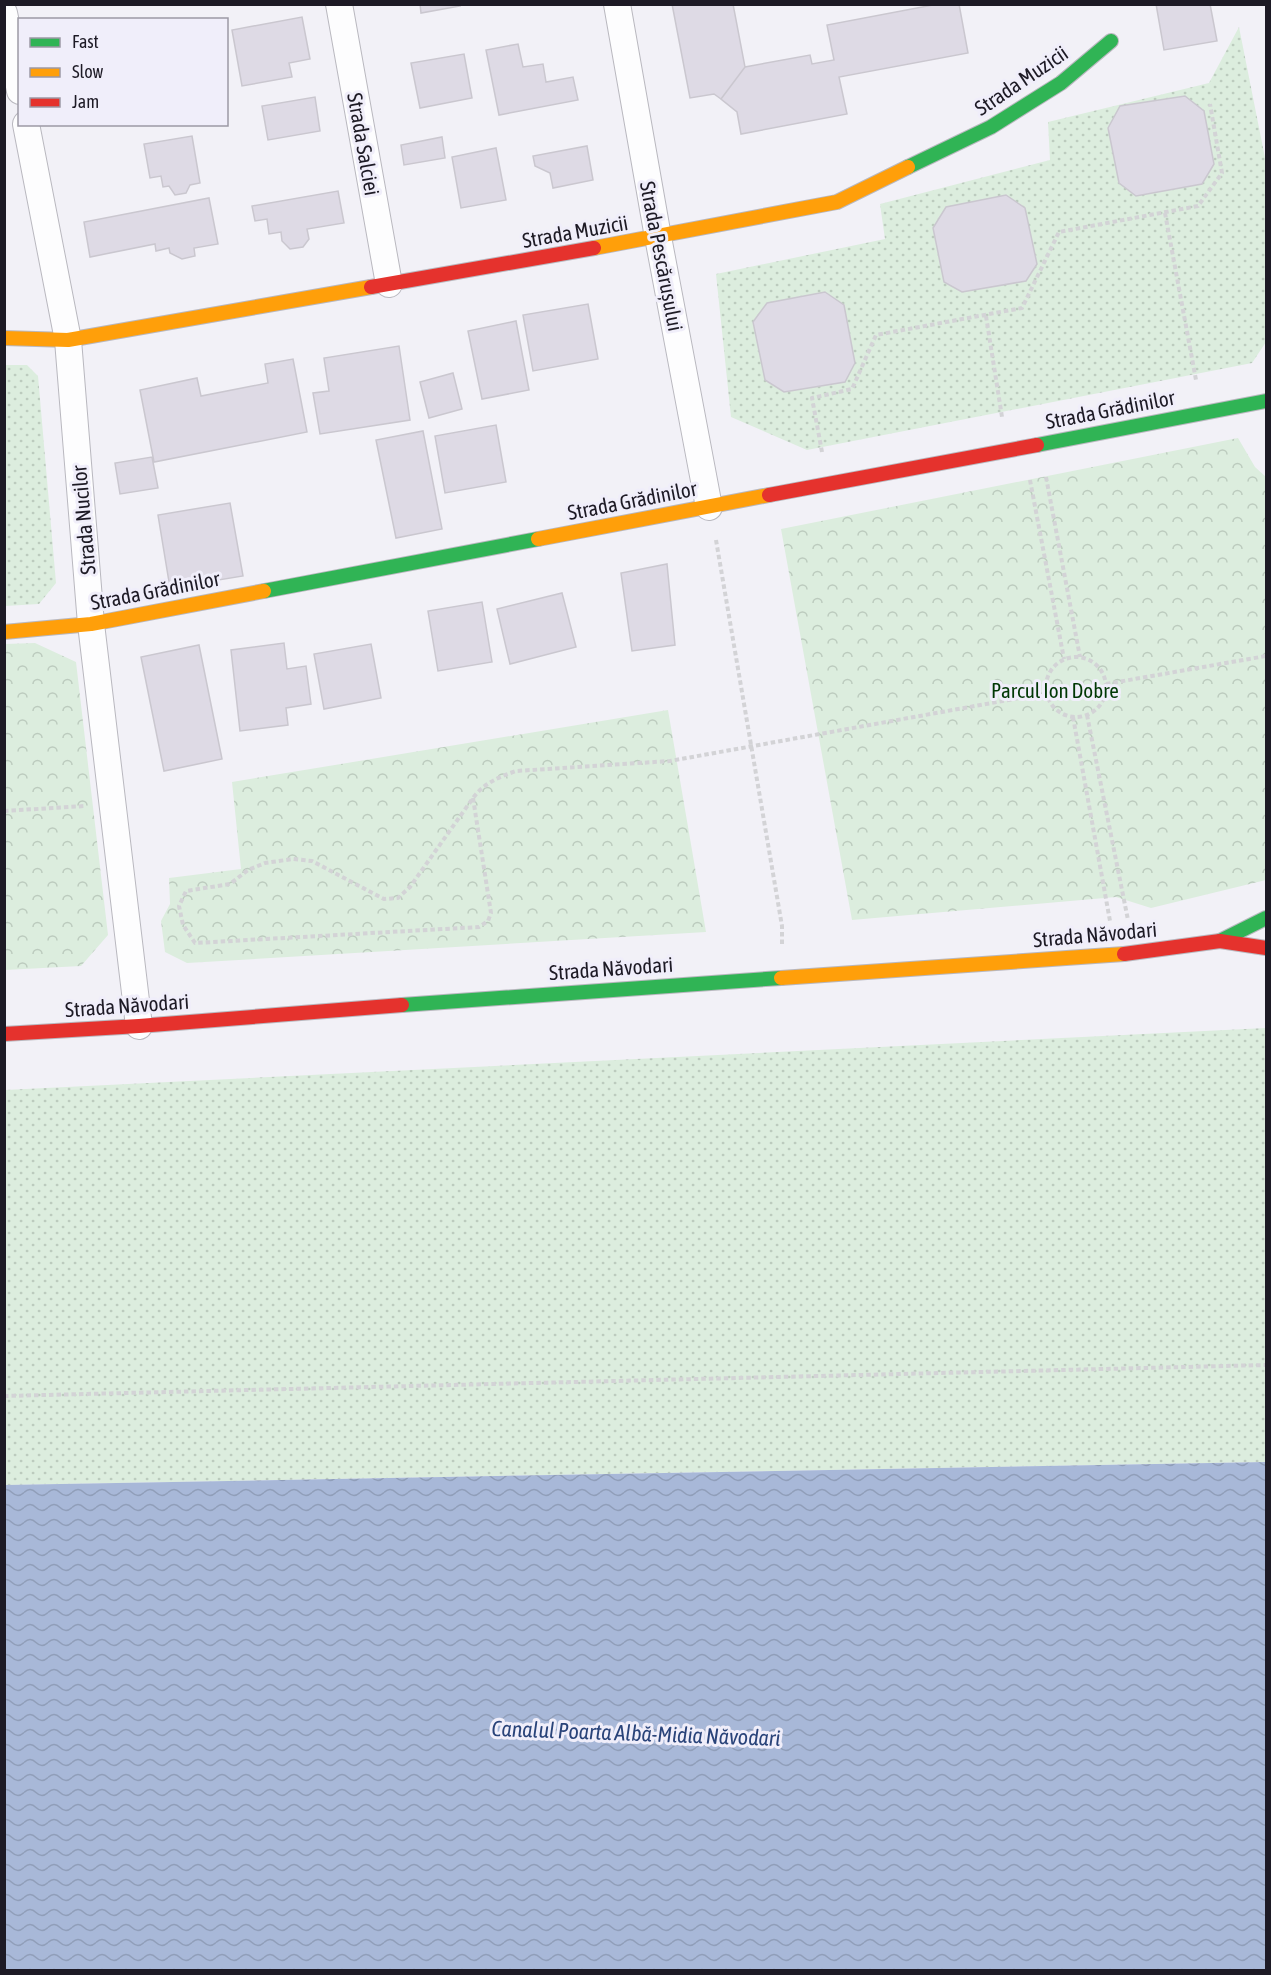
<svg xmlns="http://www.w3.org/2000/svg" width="1271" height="1975" viewBox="0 0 1271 1975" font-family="'Asap Condensed',sans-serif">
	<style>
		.grass { fill: url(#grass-dots) }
		.park { fill: url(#park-crowns) }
		.water { fill: url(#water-waves) }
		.building { fill: #dedae5; stroke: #cac7cf; stroke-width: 1.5 }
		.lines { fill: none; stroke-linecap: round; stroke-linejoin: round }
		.street-casing { stroke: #b9b8bf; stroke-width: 28 }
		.fast-casing { stroke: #b9b8bf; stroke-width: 16 }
		.slow-casing { stroke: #b9b8bf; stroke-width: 16 }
		.jam-casing { stroke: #b9b8bf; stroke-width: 16 }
		.path { stroke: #d3d3d6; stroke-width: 4; stroke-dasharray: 4.5 3; stroke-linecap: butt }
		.street { stroke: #fdfdfe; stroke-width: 26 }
		.fast { stroke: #30b455; stroke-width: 14 }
		.slow { stroke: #ff9f0a; stroke-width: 14 }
		.jam { stroke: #e5322d; stroke-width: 14 }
		.labels { text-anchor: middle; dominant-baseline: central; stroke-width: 6; stroke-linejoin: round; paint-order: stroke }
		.street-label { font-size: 21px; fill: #1d1a25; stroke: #f0eefa }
		.park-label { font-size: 21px; fill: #003804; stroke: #f0eefa }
		.water-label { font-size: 22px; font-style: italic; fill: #294379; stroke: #f0eefa }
	</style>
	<defs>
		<pattern id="grass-dots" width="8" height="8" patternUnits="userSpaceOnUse" patternTransform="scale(1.5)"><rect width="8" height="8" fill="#dcedde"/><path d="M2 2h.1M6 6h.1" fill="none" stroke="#bccbbe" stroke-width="1.8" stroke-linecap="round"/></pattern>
		<pattern id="park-crowns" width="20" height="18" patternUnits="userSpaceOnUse" patternTransform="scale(1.5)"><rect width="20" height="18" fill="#dcedde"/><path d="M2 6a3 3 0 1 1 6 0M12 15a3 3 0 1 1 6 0" fill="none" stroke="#bccbbe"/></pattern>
		<pattern id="water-waves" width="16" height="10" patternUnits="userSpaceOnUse" patternTransform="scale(1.5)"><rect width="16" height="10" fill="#a8b8d8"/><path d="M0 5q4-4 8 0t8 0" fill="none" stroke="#909eb9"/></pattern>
	</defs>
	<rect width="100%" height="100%" fill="#f2f1f7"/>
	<!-- grass -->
	<path class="grass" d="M1239 27 1266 163V342L1252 363 807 450 731 417 716 274 885 239 880 204 1050 160 1048 122 1209 83Z
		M5 365H27L38 376 56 583 39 604 5 606Z
		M1266 1028V1462L5 1485V1090Z"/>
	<!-- park -->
	<path class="park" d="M1238 438 1255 467 1266 477V880L1151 908 1116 897 852 920 781 529Z
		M35 643 76 662 108 935 81 966 5 970V644Z
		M668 710 706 932 187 963 165 952 161 921 170 904 169 878 241 869 232 782Z"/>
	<!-- water -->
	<path class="water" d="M1266 1462V1970H5V1485Z"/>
	<!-- building -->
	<path class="building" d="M420 4H459L460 6 421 13Z
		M672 4H733L745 67 721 99 714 94 690 98Z
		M938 4H959L968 53 839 77 847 114 741 134 737 112 721 99 745 67 810 55 812 64 834 60 827 25Z
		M1156 4H1210L1217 41 1164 50Z
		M302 17 310 59 289 63 292 77 242 86 232 30Z
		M518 44 523 67 543 64 546 82 573 77 578 100 499 115 486 50Z
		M464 54 472 98 420 108 411 63Z
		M1185 96 1204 111 1214 164 1202 184 1136 196 1119 183 1108 128 1120 106Z
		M315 97 320 131 268 140 262 106Z
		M192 136 200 183 190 185 186 193 175 195 169 186 163 187 161 176 150 178 144 144Z
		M442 137 445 158 404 165 401 145Z
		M587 146 593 180 553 188 550 173 535 166 533 156Z
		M496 148 506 200 461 208 452 157Z
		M338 191 344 223 307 229 309 239 303 247 290 249 282 241 281 232 269 234 267 219 255 221 252 206Z
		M1006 195 1025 208 1037 264 1026 281 962 292 944 282 933 228 946 207Z
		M209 198 218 244 194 248 195 256 182 259 170 253 169 248 156 251 155 244 90 257 84 222Z
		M825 292 844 305 855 363 845 382 784 392 765 380 753 322 767 303Z
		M588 304 598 359 533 371 523 315Z
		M516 321 529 390 482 399 468 331Z
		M399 346 410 420 320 434 313 393 329 391 324 358Z
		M293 359 307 432 154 462 140 390 197 378 201 396 268 383 265 364Z
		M453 373 462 409 429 418 420 382Z
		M496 425 506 482 445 493 435 436Z
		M423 431 442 529 396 538 376 440Z
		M152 457 158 488 120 494 115 463Z
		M230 503 243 576 170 588 158 515Z
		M667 564 675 645 632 651 621 573Z
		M562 593 576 647 510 664 497 609Z
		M482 602 492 662 438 671 428 611Z
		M284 643 287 669 306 666 311 704 286 708 288 725 240 731 231 650Z
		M371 644 381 698 324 709 314 654Z
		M199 645 222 759 164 771 141 657Z"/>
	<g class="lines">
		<defs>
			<path id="street" d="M339 4 389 284
				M617 4 658 237 709 507
				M4 13 20 91
				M26 124 68 340 91 624 139 1026"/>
			<path id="fast" d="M908 167 991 127 1061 83 1111 41
				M1037 445 1266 401
				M264 591 538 539
				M1220 941 1266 918
				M402 1005 781 978"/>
			<path id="slow" d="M594 248 837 202 908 167
				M4 338 68 340 371 287
				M538 539 769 495
				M4 632 91 624 264 591
				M781 978 1124 954"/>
			<path id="jam" d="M371 287 594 248
				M769 495 1037 445
				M1124 954 1220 941 1266 948
				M4 1034 139 1026 402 1005"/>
		</defs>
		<!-- street casing -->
		<use href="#street" class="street-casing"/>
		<!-- fast casing -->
		<use href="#fast" class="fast-casing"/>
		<!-- slow casing -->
		<use href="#slow" class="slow-casing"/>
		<!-- jam casing -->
		<use href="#jam" class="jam-casing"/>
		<!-- path -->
		<path class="path" d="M1165 213 1196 380
			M986 316 1002 417
			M822 452 812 398 852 389 876 335 1022 308 1059 232 1198 206 1222 173 1210 104
			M1046 477 1080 657
			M1030 480 1064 659
			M716 540 782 926V947
			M1046 687a30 30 0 1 1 60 0a30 30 0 1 1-60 0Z
			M1106 684 1266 656
			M1087 715 1128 920
			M1073 717 1110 921
			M473 798 491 913 488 921 479 927 195 943 183 925 179 906 186 891 230 884 248 870 265 863 293 859 312 861 384 899 398 898 410 887 473 798C484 783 499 777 516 771L670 761 1047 693
			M4 811 85 806
			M4 1396 1266 1365"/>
		<!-- street -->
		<use href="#street" class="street"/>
		<!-- fast -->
		<use href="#fast" class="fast"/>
		<!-- slow -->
		<use href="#slow" class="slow"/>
		<!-- jam -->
		<use href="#jam" class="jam"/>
	</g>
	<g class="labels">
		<!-- street labels -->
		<g class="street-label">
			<text transform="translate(1021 80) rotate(-34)">Strada Muzicii</text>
			<text transform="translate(364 144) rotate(80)">Strada Salciei</text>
			<text transform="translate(575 231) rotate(-10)">Strada Muzicii</text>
			<text transform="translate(662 256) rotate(79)">Strada Pescărușului</text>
			<text transform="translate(1110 409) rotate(-11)">Strada Grădinilor</text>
			<text transform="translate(632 500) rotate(-11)">Strada Grădinilor</text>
			<text transform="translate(83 520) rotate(-95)">Strada Nucilor</text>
			<text transform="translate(155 590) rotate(-11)">Strada Grădinilor</text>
			<text transform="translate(1095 934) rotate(-5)">Strada Năvodari</text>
			<text transform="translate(611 968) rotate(-4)">Strada Năvodari</text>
			<text transform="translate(127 1005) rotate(-4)">Strada Năvodari</text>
		</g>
		<!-- park labels -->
		<g class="park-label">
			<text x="1055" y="690">Parcul Ion Dobre</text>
		</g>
		<!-- water labels -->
		<g class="water-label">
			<text transform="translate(636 1733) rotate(2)">Canalul Poarta Albă-Midia Năvodari</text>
		</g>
	</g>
	<!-- border -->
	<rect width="1271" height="1975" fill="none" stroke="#1d1a25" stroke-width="12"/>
	<!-- legend -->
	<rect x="18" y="18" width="210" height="108" fill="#f0eefa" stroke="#9c99a5" stroke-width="1.5"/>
	<rect x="30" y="38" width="30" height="9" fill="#30b455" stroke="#9c99a5" stroke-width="1.5"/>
	<text x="72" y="48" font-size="18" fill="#1d1a25">Fast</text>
	<rect x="30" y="68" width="30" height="9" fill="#ff9f0a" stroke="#9c99a5" stroke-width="1.5"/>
	<text x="72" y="78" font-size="18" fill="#1d1a25">Slow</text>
	<rect x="30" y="98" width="30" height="9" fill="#e5322d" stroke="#9c99a5" stroke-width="1.5"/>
	<text x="72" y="108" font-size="18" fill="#1d1a25">Jam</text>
</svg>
